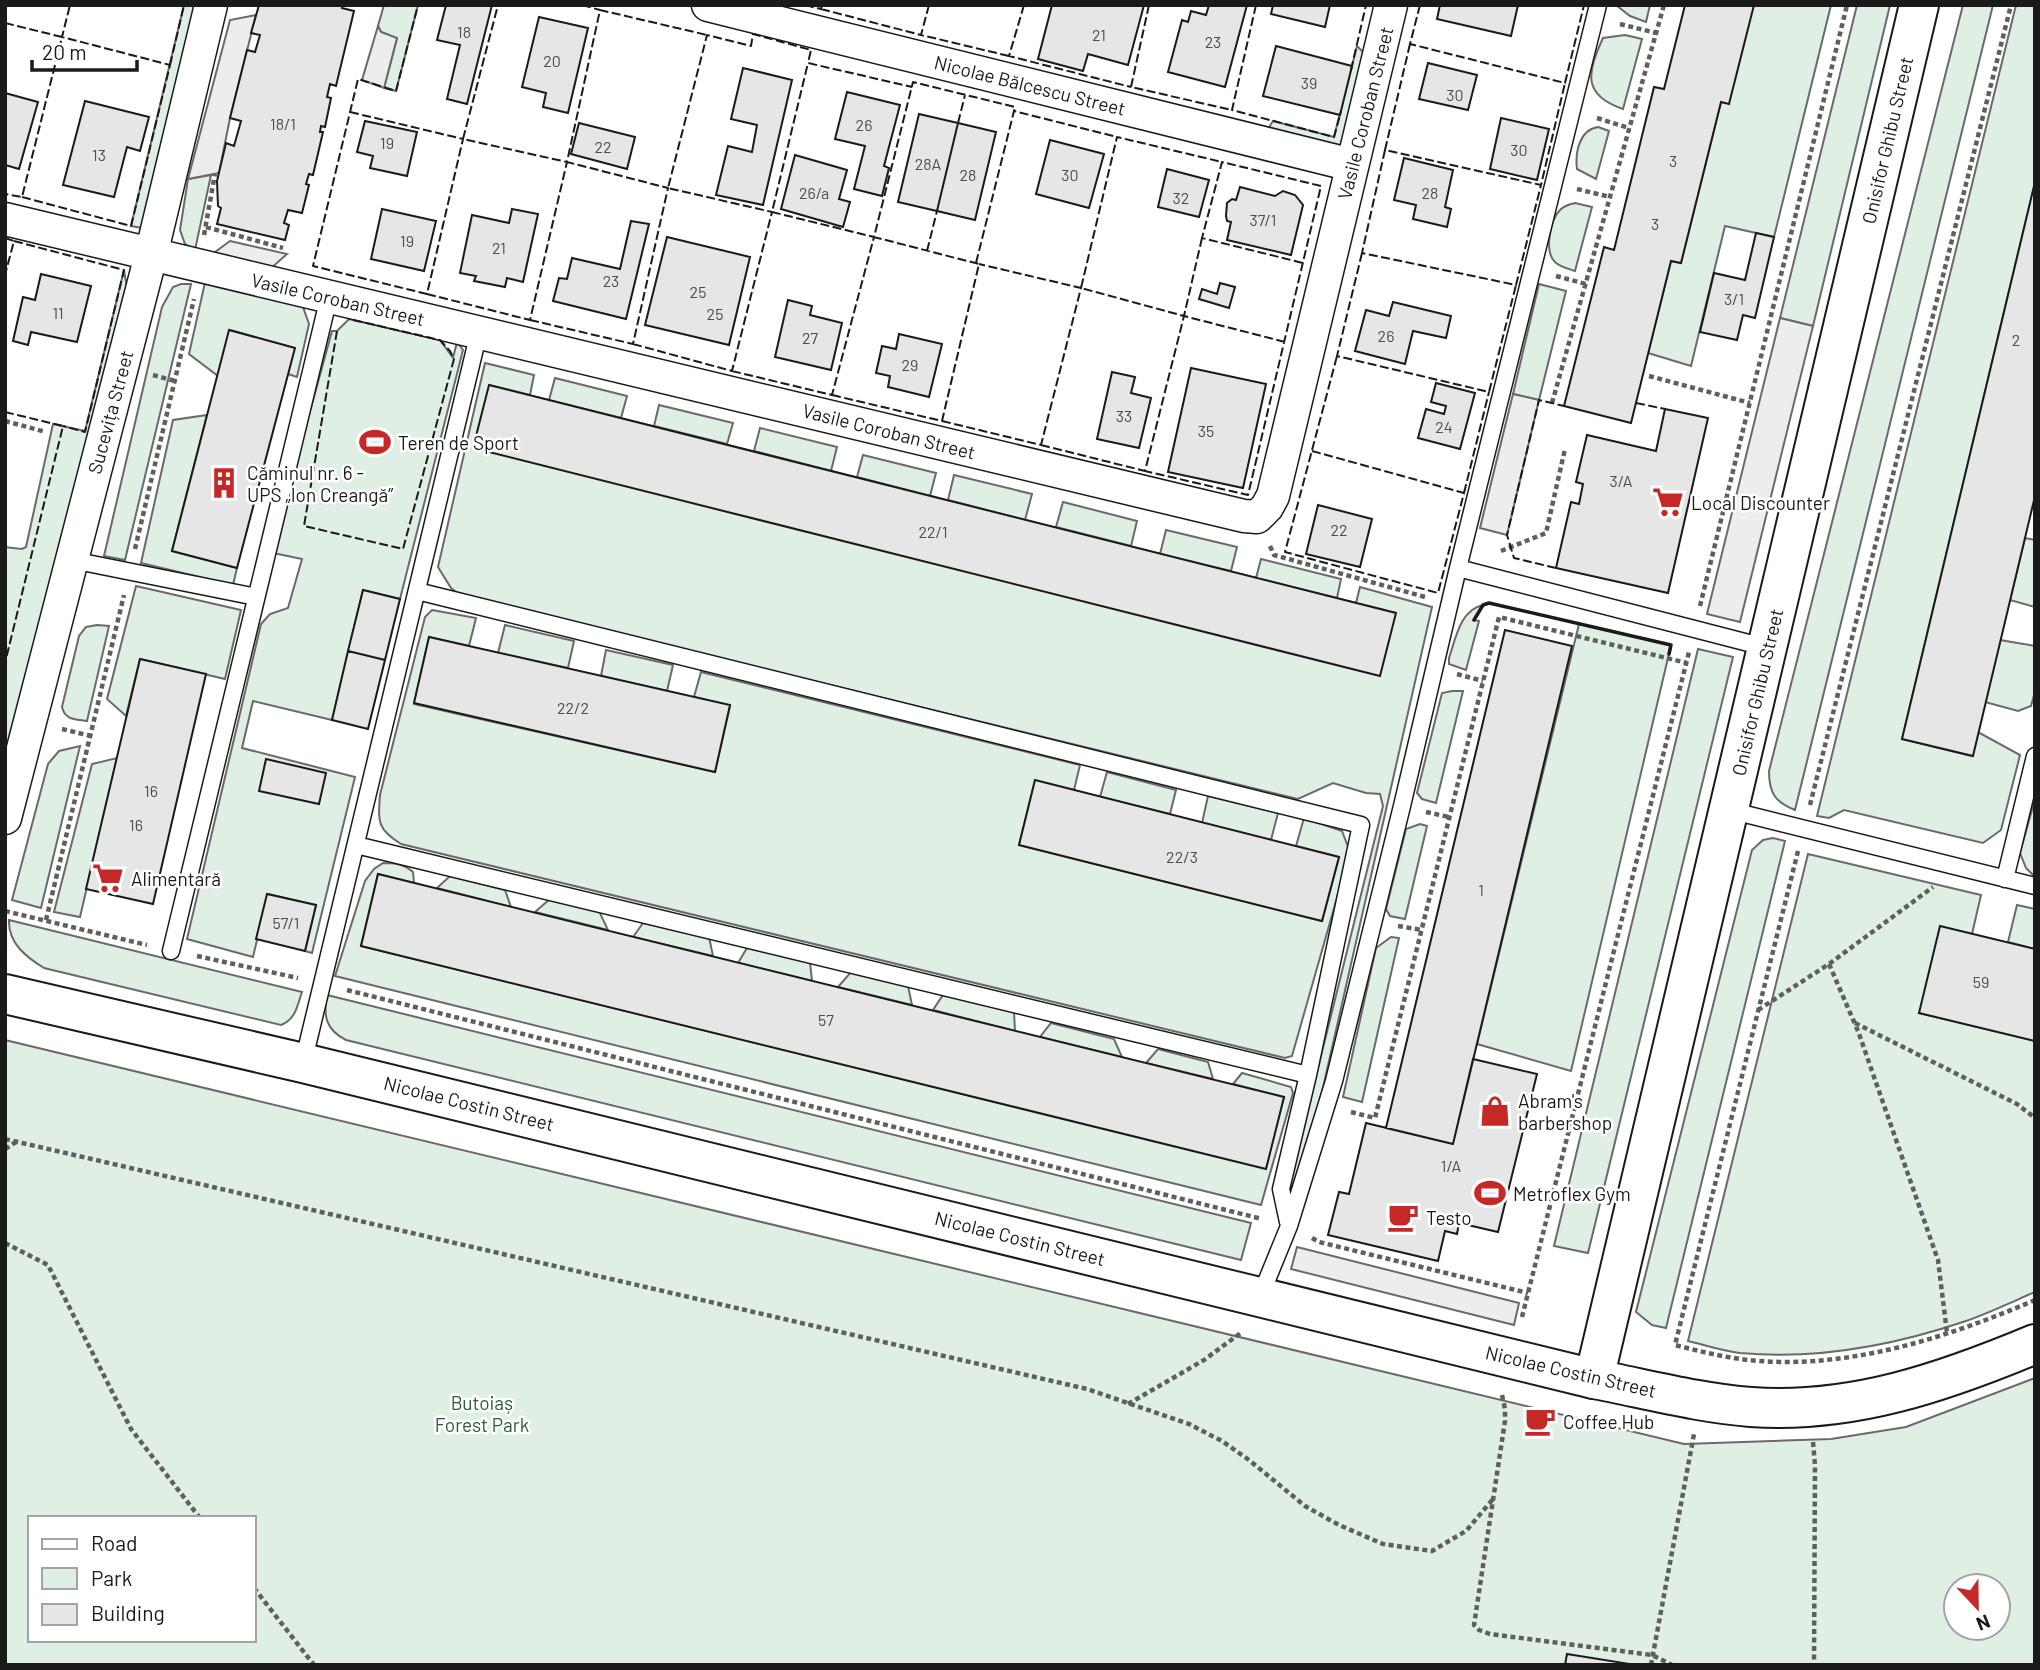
<svg xmlns="http://www.w3.org/2000/svg" width="2040" height="1670" viewBox="0 0 2040 1670" font-family="Barlow,sans-serif">
	<style>
		.green { fill: #e0efe3; stroke: #6a6a6a; stroke-width: 2; fill-rule: evenodd }
		.parking { fill: #ededed; stroke: #6a6a6a; stroke-width: 2 }
		.building { fill: #e6e6e6; stroke: #1a1a1a; stroke-width: 2 }
		.lines { fill: none; stroke-linecap: round; stroke-linejoin: round }
		.service-casing { stroke: #1a1a1a; stroke-width: 19 }
		.minor-casing { stroke: #1a1a1a; stroke-width: 35 }
		.tertiary-casing { stroke: #1a1a1a; stroke-width: 42 }
		.secondary-casing { stroke: #1a1a1a; stroke-width: 42 }
		.path { stroke: #5f5f5f; stroke-width: 4.5; stroke-dasharray: 5 3.5; stroke-linecap: butt }
		.service { stroke: #fff; stroke-width: 16 }
		.minor { stroke: #fff; stroke-width: 32 }
		.tertiary { stroke: #fff; stroke-width: 38 }
		.secondary { stroke: #fff; stroke-width: 38 }
		.fence { stroke: #1a1a1a; stroke-width: 2; stroke-dasharray: 9 3.5; stroke-linecap: butt }
		.wall { stroke: #1a1a1a; stroke-width: 3.5 }
		.labels { text-anchor: middle; dominant-baseline: central; stroke-width: 5; stroke-linejoin: round; paint-order: stroke }
		.number-label { font-size: 16px; fill: #4d4d4d }
		.street-label { font-size: 19px; fill: #1a1a1a; stroke: #fff }
		.poi-label { font-size: 19px; fill: #1a1a1a; stroke: #fff; text-anchor: start }
		.park-label { font-size: 19px; fill: #2b5a34; stroke: #fff }
	</style>
	<rect width="100%" height="100%" fill="#fff"/>
	<!-- green -->
	<path class="green" d="M184 5H197L142 228 131 226Z
		M384 5H418L396 91 384 88 397 38 381 32 378 26Z
		M1616 5H1650L1646 22 1630 16Z
		M1754 5H1831L1774 237 1725 226 1691 366 1648 353 1671 261 1681 263 1721 102Z
		M1857 5H1890L1813 326 1780 318Z
		M1963 5H1993L1795 810C1775 802 1769 793 1769 771Z
		M2016 5H2035V182L1902 739 1972 756 1978 732 2020 755 2001 830 1983 843 1844 810 1829 818 1817 816Z
		M1625 35 1642 39 1623 109C1582 95 1587 73 1603 38Z
		M1357 46 1365 54 1346 137 1340 147 1265 134 1273 121 1334 137Z
		M1598 127 1609 131 1596 179 1577 169C1575 153 1579 130 1598 127Z
		M211 175 195 250 185 244 180 230 188 179Z
		M1575 203 1592 207 1575 271C1569 269 1560 267 1555 262 1544 252 1550 220 1560 210 1564 206 1570 204 1575 203Z
		M124 270 127 288 5 781V547L22 549 26 547 53 424 85 431Z
		M206 278 292 299 303 307 309 324 297 377 288 374 294 348 230 330 218 376 189 354Z
		M181 284H191L125 560 104 556 162 307 173 287Z
		M1539 284 1566 291 1539 400 1513 394Z
		M349 319 440 340 453 358 457 342 463 350 400 599 363 590 332 720 253 701 242 748 355 777 312 953 305 951 316 905 268 894 253 957 187 939 261 624 270 614 288 608 302 559 273 553 280 521 332 331H337Z
		M485 363 534 375 530 395 489 385 1396 613 1356 603 1360 587 1432 607 1322 1092 1295 1189H1288L1383 806 1380 794 1366 793 1333 783 1298 799 460 595 451 588 438 567Z
		M555 378 627 396 621 418 549 400Z
		M659 405 733 423 727 444 654 426Z
		M207 415 172 551 237 568 233 585 141 563 173 420Z
		M760 428 837 447 831 471 754 451Z
		M863 455 936 473 930 496 857 477Z
		M954 475 1032 494 1025 520 948 500Z
		M1063 502 1137 521 1131 546 1056 527Z
		M1166 530 1237 547 1231 571 1160 554Z
		M2025 538 2035 540V607L2010 600Z
		M1261 559 1341 579 1337 598 1256 578Z
		M136 586 241 610 225 679 140 659 126 716 107 699Z
		M1483 605 1474 620 1479 621 1466 670 1449 664V658C1456 638 1460 610 1483 605Z
		M432 610 476 618 469 646 429 637 414 704 715 772 730 706 694 697 701 672 1080 765 1074 790 1035 781 1019 845 1322 921 1339 857 1296 846 1304 818 1342 831 1350 852 1292 1056 1285 1058 401 844C377 829 378 822 380 795L425 617Z
		M1579 624 1671 645 1571 1071 1477 1044Z
		M97 625 109 626 87 721C75 719 65 720 62 707L79 636 86 627Z
		M505 625 574 641 568 668 498 653Z
		M2000 640 2035 646V692L2031 706 2018 711 1985 702Z
		M1698 649 1733 657 1588 1253 1554 1246Z
		M606 650 673 665 667 691 601 676Z
		M1452 691H1463L1436 803 1422 799 1417 793 1442 693Z
		M80 746 41 908 12 900 48 764 59 751Z
		M117 758 80 917 54 912 92 764Z
		M1107 772 1176 790 1170 814 1100 797Z
		M1208 796 1278 813 1271 840 1202 823Z
		M2035 799V877L2026 868 2020 853Z
		M1420 824 1427 826 1405 919 1390 916 1386 909 1406 829Z
		M1773 838 1785 841 1666 1328 1652 1325 1636 1312 1752 850 1763 840Z
		M1808 854 1981 895 1972 934 1919 1013 2035 1041V1292C2012 1302 1989 1313 1966 1321 1895 1345 1815 1360 1740 1353 1723 1351 1705 1345 1688 1341Z
		M383 863C395 863 404 864 413 872L414 883 378 874 361 946 1266 1168 1284 1097 1233 1084 1242 1073 1291 1087 1293 1093 1261 1205 335 976 365 881 374 869Z
		M450 876 505 890 511 907 437 888Z
		M551 898 599 911 608 930 535 912Z
		M2017 905 2035 909V949L2008 942Z
		M9 920 302 992C297 1006 296 1019 281 1025L44 968C26 957 8 943 9 920Z
		M643 923 709 937 713 956 633 937Z
		M1391 937 1399 938 1362 1102 1343 1097 1376 948Z
		M747 948 810 962 812 981 738 963Z
		M851 972 908 986 912 1005 838 987Z
		M327 995 1251 1223 1241 1260 346 1040C326 1030 323 1016 327 995Z
		M943 995 1014 1012 1015 1031 933 1010Z
		M1051 1023 1114 1039 1122 1057 1040 1037Z
		M5 1040 1684 1444 1831 1439 1906 1427 2035 1378V1665H5ZM30 1518H254V1640H30ZM1956 1586H1998V1628H1956Z
		M1158 1049 1208 1062 1213 1079 1146 1063Z"/>
	<!-- parking -->
	<path class="parking" d="M256 15 230 118 219 173 188 179 230 20Z
		M378 26 381 32 397 38 384 88 362 80Z
		M230 241 287 254 269 270 211 255Z
		M1780 318 1813 326 1740 622 1707 614Z
		M1513 394 1539 400 1507 535 1480 528Z
		M1297 1247 1519 1303 1514 1325 1291 1269Z"/>
	<!-- building -->
	<path class="building" d="M259 5H343L342 8 354 11 336 86 330 84 327 97 331 98 325 127 321 126 320 132H323L313 175 309 174 306 184 309 185 302 213 288 210 284 223 289 225 285 240 217 224 221 208 218 206 217 181 226 143 234 146 241 121 230 118 247 50 255 52 260 35 251 33Z
		M446 5H492L467 104 447 99 460 45 437 40Z
		M1052 5H1144L1128 65 1088 54 1083 71 1038 59Z
		M1209 5H1247L1225 87 1168 72 1182 20 1188 22 1191 11 1206 15Z
		M1273 5H1330L1325 27 1271 14Z
		M1440 5H1518L1511 36 1437 19Z
		M1685 5H1754L1729 104 1721 102 1681 263 1671 261 1631 423 1564 406 1604 247 1614 250 1654 87 1664 89Z
		M539 17 588 28 568 113 543 107 546 93 522 87Z
		M1276 46 1352 66 1340 115 1263 96Z
		M1428 63 1477 75 1468 110 1419 99Z
		M743 68 792 80 763 205 716 195 728 146 752 152 757 125 731 119Z
		M847 92 900 105 884 166 889 168 882 196 854 189 865 146 835 139Z
		M5 93 38 102 19 169 5 165Z
		M85 101 149 117 140 151 127 147 114 197 63 185Z
		M919 114 958 123 937 211 898 202Z
		M1501 118 1549 129 1537 180 1490 169Z
		M365 121 417 132 407 176 370 168 373 156 357 152Z
		M579 123 635 137 627 169 571 154Z
		M958 123 996 132 975 220 937 211Z
		M1050 140 1104 154 1089 208 1036 194Z
		M795 155 847 170 839 199 850 202 843 227 781 209Z
		M1404 158 1453 170 1445 207 1451 209 1447 227 1413 219 1416 205 1394 200Z
		M1167 169 1209 180 1199 217 1158 207Z
		M2035 182V496L1973 756 1902 739Z
		M1240 187 1275 196 1283 191 1295 195 1303 205 1291 255 1227 240 1231 222 1227 221 1226 216 1227 203 1232 199 1236 200Z
		M382 209 436 221 424 271 371 259Z
		M512 209 538 214 523 282 507 278 505 287 474 281 476 276 460 273 472 215 509 223Z
		M631 221 649 224 626 319 553 301 559 278 567 279 572 258 620 269Z
		M1756 233 1774 237 1755 318 1743 315 1737 340 1700 332 1714 273 1745 280Z
		M667 237 750 257 729 345 645 325Z
		M41 274 91 286 77 342 31 332 28 345 13 341 23 297 35 300Z
		M1220 283 1235 287 1229 308 1199 299 1202 289 1217 294Z
		M788 300 812 306 810 315 842 323 831 370 775 357Z
		M1393 302 1451 316 1446 338 1413 331 1405 364 1355 351 1366 310 1389 316Z
		M229 330 295 348 237 568 172 551Z
		M899 334 942 344 929 397 888 387 890 376 876 373 882 346 896 349Z
		M1191 368 1266 384 1243 488 1168 472Z
		M1112 372 1135 377 1131 393 1151 398 1139 448 1097 439Z
		M1436 383 1475 393 1460 449 1418 438 1426 409 1444 414 1446 406 1431 402Z
		M489 385 1396 613 1380 676 473 448Z
		M1665 409 1708 418 1668 593 1556 568 1571 502 1579 504 1583 484 1576 482 1587 435 1656 451Z
		M1318 505 1372 519 1360 567 1306 554Z
		M363 590 400 599 385 660 348 651Z
		M1505 630 1572 646 1453 1144 1386 1128Z
		M429 637 730 705 715 772 414 703Z
		M348 651 385 660 368 729 332 720Z
		M140 659 206 674 153 904 86 889Z
		M266 759 326 773 319 804 259 791Z
		M1035 780 1339 857 1322 921 1019 845Z
		M378 874 1284 1097 1266 1169 361 946Z
		M267 894 316 905 305 951 256 939Z
		M1940 926 2035 949V1041L1919 1013Z
		M1473 1059 1537 1074 1498 1232 1459 1223 1457 1234 1445 1231 1438 1261 1328 1235 1339 1192 1349 1194 1366 1123 1453 1144Z
		M1567 1654 1630 1664V1665H1565Z"/>
	<g class="lines">
		<defs>
			<path id="service" d="M72 560 256 597
				M1458 568 1768 648
				M417 591 1361 825 1308 1075
				M1729 810 2035 886
				M356 845 1308 1075 1281 1189 1288 1222
				M2005 879 2035 756
				M171 951 329 297
				M303 1063 479 332
				M1260 1297 1289 1226 1334 1081 1402 806 1458 568 1598 5"/>
			<path id="minor" d="M708 5 1352 165
				M5 219 1244 516 1257 517 1267 507 1273 496 1391 5
				M5 818 151 255 211 5"/>
			<path id="tertiary" d="M1594 1379 1919 5"/>
			<path id="secondary" d="M5 994 303 1063 1594 1379C1646 1389 1699 1403 1751 1407 1852 1414 1944 1382 2035 1344"/>
		</defs>
		<!-- service casing -->
		<use href="#service" class="service-casing"/>
		<!-- minor casing -->
		<use href="#minor" class="minor-casing"/>
		<!-- tertiary casing -->
		<use href="#tertiary" class="tertiary-casing"/>
		<!-- secondary casing -->
		<use href="#secondary" class="secondary-casing"/>
		<!-- path -->
		<path class="path" d="M1620 24 1656 33
			M1597 118 1629 128
			M1577 189 1610 197
			M206 227 283 248
			M204 235 215 174
			M1556 276 1586 284
			M153 375 175 381
			M1649 376 1750 403
			M1552 403 1664 5
			M5 421 46 432
			M1270 546 1274 555 1425 597
			M135 549 194 299
			M1501 551 1546 533 1565 449
			M1700 606 1847 5
			M1457 674 1483 681
			M62 729 91 736
			M1810 805 2011 5
			M1426 812 1449 817
			M1798 851 1675 1345C1703 1352 1730 1359 1759 1361 1853 1368 1949 1337 2035 1300
			M5 911 147 945
			M46 920 124 595
			M1398 926 1422 930
			M197 956 298 978
			M1829 964 1858 1031 1938 1260 1947 1333
			M347 990 1262 1219
			M1758 1010 1829 964 1933 887
			M1855 1023 2017 1104 2035 1118
			M1351 1112 1375 1118 1499 617 1687 663
			M5 1139 1087 1389 1189 1424 1222 1441 1249 1460 1305 1506 1339 1525 1383 1544 1432 1551 1466 1531 1493 1499
			M5 1149 16 1142
			M1312 1238 1319 1242 1528 1293
			M5 1243 48 1265 131 1429 200 1518
			M1522 1317 1689 652
			M1502 1395 1505 1409V1421L1474 1625 1479 1630 1490 1634 1652 1655 1672 1665
			M1128 1404 1204 1360 1242 1332
			M1813 1442 1815 1465 1814 1665
			M254 1588 314 1665
			M1651 1665 1694 1434"/>
		<!-- service -->
		<use href="#service" class="service"/>
		<!-- minor -->
		<use href="#minor" class="minor"/>
		<!-- tertiary -->
		<use href="#tertiary" class="tertiary"/>
		<!-- secondary -->
		<use href="#secondary" class="secondary"/>
		<!-- fence -->
		<path class="fence" d="M582 5 600 10
			M805 5 821 9 822 5
			M929 5 921 35 1009 56
			M1024 5 1009 56 1131 87
			M1149 5 1131 87 1232 110
			M1256 5 1232 110 1334 137 1341 111
			M1420 5 1410 44 1565 83 1584 5
			M821 9 921 35
			M5 23 62 37 22 197 5 194
			M1410 44 1385 150 1541 185 1565 83
			M170 65 184 5
			M1351 70 1366 5
			M350 112 463 139 427 294 313 266 358 79 396 91 418 5
			M958 123 965 95
			M1385 150 1362 253 1516 285 1541 185
			M22 197 131 226 170 65 62 37 70 5
			M5 238 14 241 5 275
			M1202 238 1184 316 1081 288 1117 137 1222 162
			M14 241 124 270 85 432 63 426
			M927 251 937 211
			M1362 253 1337 356 1489 392 1516 285
			M976 263 1014 111 1117 137
			M427 294 530 320 567 162 463 139 498 5
			M530 320 633 344 668 188 567 162 600 10 707 35
			M337 331 304 526 403 549 454 359 450 351 440 340 349 319
			M1285 342 1184 316 1145 471 1248 495 1321 186 1222 162 1202 238 1303 263
			M633 344 732 371 772 212 668 188 707 35 751 46 753 34 811 50 808 63
			M732 371 832 395 874 237 772 212 808 63 912 87
			M832 395 942 421 979 264 874 237 913 82 1015 107 1014 111
			M1636 403 1665 409
			M5 412 63 426 5 663
			M942 421 1041 445 1081 288 979 264
			M1041 445 1145 471
			M1312 451 1464 493 1438 593 1285 552 1337 356
			M1464 493 1489 392
			M1556 568 1514 558 1507 535 1539 400 1564 406"/>
		<!-- wall -->
		<path class="wall" d="M1474 620 1483 605 1489 603 1671 645 1669 654"/>
	</g>
	<!-- icons -->
	<defs>
		<symbol id="stadium-bare" viewBox="-9 -9 18 18"><path d="M0-5a6.5 5 0 1 0 0 10a6.5 5 0 1 0 0-10ZM-3.5-1.8h7v3.6h-7Z" fill="#c62828" stroke="#fff" stroke-width="2.5" paint-order="stroke"/></symbol>
		<symbol id="building-bare" viewBox="-9 -9 18 18"><path d="M-4-6H4V6H1V3H-1V6H-4ZM-2.5-4.3h1.7v1.8h-1.7ZM.8-4.3h1.7v1.8H.8ZM-2.5-1h1.7V.8h-1.7ZM.8-1h1.7V.8H.8Z" fill="#c62828" stroke="#fff" stroke-width="2.5" paint-order="stroke"/></symbol>
		<symbol id="supermarket-bare" viewBox="-9 -9 18 18"><path d="M-6-5.5h2.5l.6 2H6L4.5 2H-2.5L-4.4-4H-6ZM-1.5 3.2a1.3 1.3 0 1 0 .1 0ZM3 3.2a1.3 1.3 0 1 0 .1 0Z" fill="#c62828" stroke="#fff" stroke-width="2.5" paint-order="stroke"/></symbol>
		<symbol id="shop-bare" viewBox="-9 -9 18 18"><path d="M-5-2.5h2.3a2.7 3.5 0 0 1 5.4 0H5L5.5 6h-11ZM-1.5-2.5h3a1.5 2.3 0 0 0-3 0Z" fill="#c62828" stroke="#fff" stroke-width="2.5" paint-order="stroke"/></symbol>
		<symbol id="cafe-bare" viewBox="-9 -9 18 18"><path d="M-5.5-4.5H6V0H3Q3 3.5 0 3.5H-2.5Q-5.5 3.5-5.5 0ZM3-3.2v2h1.7v-2ZM-6 4.5H4V6H-6Z" fill="#c62828" stroke="#fff" stroke-width="2.5" paint-order="stroke"/></symbol>
	</defs>
	<g fill-rule="evenodd">
		<use href="#stadium-bare" x="353" y="420" width="44" height="44"/>
		<use href="#building-bare" x="202" y="461" width="44" height="44"/>
		<use href="#supermarket-bare" x="1646" y="480" width="44" height="44"/>
		<use href="#supermarket-bare" x="86" y="856" width="44" height="44"/>
		<use href="#shop-bare" x="1473" y="1089" width="44" height="44"/>
		<use href="#stadium-bare" x="1468" y="1171" width="44" height="44"/>
		<use href="#cafe-bare" x="1381" y="1195" width="44" height="44"/>
		<use href="#cafe-bare" x="1518" y="1399" width="44" height="44"/>
	</g>
	<g class="labels">
		<!-- number labels -->
		<g class="number-label">
			<text x="464" y="31">18</text>
			<text x="1099" y="34">21</text>
			<text x="1213" y="41">23</text>
			<text x="552" y="60">20</text>
			<text x="1309" y="82">39</text>
			<text x="1455" y="94">30</text>
			<text x="283" y="123">18/1</text>
			<text x="864" y="124">26</text>
			<text x="387" y="142">19</text>
			<text x="603" y="146">22</text>
			<text x="1519" y="149">30</text>
			<text x="99" y="154">13</text>
			<text x="1673" y="160">3</text>
			<text x="928" y="163">28A</text>
			<text x="968" y="174">28</text>
			<text x="1070" y="174">30</text>
			<text x="814" y="192">26/a</text>
			<text x="1430" y="192">28</text>
			<text x="1181" y="197">32</text>
			<text x="1263" y="219">37/1</text>
			<text x="1655" y="223">3</text>
			<text x="407" y="240">19</text>
			<text x="499" y="247">21</text>
			<text x="611" y="280">23</text>
			<text x="698" y="291">25</text>
			<text x="1734" y="298">3/1</text>
			<text x="58" y="312">11</text>
			<text x="715" y="313">25</text>
			<text x="1386" y="335">26</text>
			<text x="810" y="337">27</text>
			<text x="2016" y="339">2</text>
			<text x="910" y="364">29</text>
			<text x="1124" y="415">33</text>
			<text x="1444" y="426">24</text>
			<text x="1206" y="430">35</text>
			<text x="1621" y="480">3/A</text>
			<text x="1339" y="529">22</text>
			<text x="933" y="531">22/1</text>
			<text x="573" y="707">22/2</text>
			<text x="151" y="790">16</text>
			<text x="136" y="824">16</text>
			<text x="1182" y="856">22/3</text>
			<text x="1481" y="889">1</text>
			<text x="286" y="922">57/1</text>
			<text x="1981" y="981">59</text>
			<text x="826" y="1019">57</text>
			<text x="1451" y="1165">1/A</text>
		</g>
		<!-- street labels -->
		<g class="street-label">
			<text transform="translate(1030 85) rotate(14)">Nicolae Bălcescu Street</text>
			<text transform="translate(1365 113) rotate(-76)">Vasile Coroban Street</text>
			<text transform="translate(1887 140) rotate(-77)">Onisifor Ghibu Street</text>
			<text transform="translate(338 299) rotate(13)">Vasile Coroban Street</text>
			<text transform="translate(110 412) rotate(-75)">Sucevița Street</text>
			<text transform="translate(889 431) rotate(14)">Vasile Coroban Street</text>
			<text transform="translate(1757 692) rotate(-77)">Onisifor Ghibu Street</text>
			<text transform="translate(469 1103) rotate(14)">Nicolae Costin Street</text>
			<text transform="translate(1020 1238) rotate(14)">Nicolae Costin Street</text>
			<text transform="translate(1571 1371) rotate(13)">Nicolae Costin Street</text>
		</g>
		<!-- poi labels -->
		<g class="poi-label">
			<text x="398" y="442">Teren de Sport</text>
			<text x="247" y="472">Căminul nr. 6 -<tspan x="247" dy="22">UPS „Ion Creangă”</tspan></text>
			<text x="1691" y="502">Local Discounter</text>
			<text x="131" y="878">Alimentară</text>
			<text x="1518" y="1100">Abram's<tspan x="1518" dy="22">barbershop</tspan></text>
			<text x="1513" y="1193">Metroflex Gym</text>
			<text x="1426" y="1217">Testo</text>
			<text x="1563" y="1421">Coffee Hub</text>
		</g>
		<!-- park labels -->
		<g class="park-label">
			<text x="482" y="1402">Butoiaș<tspan x="482" dy="22">Forest Park</tspan></text>
		</g>
	</g>
	<!-- border -->
	<rect width="2040" height="1670" fill="none" stroke="#1a1a1a" stroke-width="14"/>
	<!-- legend -->
	<rect x="28" y="1516" width="228" height="126" fill="#ffffff" stroke="#a3a3a3" stroke-width="2"/>
	<rect x="42" y="1539" width="35" height="10" fill="#ffffff" stroke="#a3a3a3" stroke-width="2"/>
	<text x="91" y="1551" font-size="21" fill="#1a1a1a">Road</text>
	<rect x="42" y="1568" width="35" height="21" fill="#e0efe3" stroke="#a3a3a3" stroke-width="2"/>
	<text x="91" y="1586" font-size="21" fill="#1a1a1a">Park</text>
	<rect x="42" y="1604" width="35" height="21" fill="#e6e6e6" stroke="#a3a3a3" stroke-width="2"/>
	<text x="91" y="1621" font-size="21" fill="#1a1a1a">Building</text>
	<!-- north arrow -->
	<g transform="translate(1977 1607) rotate(158)"><circle r="33" fill="#ffffff" stroke="#a3a3a3" stroke-width="2"/>
	<path d="M0-5L12 26L0 18L-12 26Z" fill="#c62828"/>
	<text y="-10" font-size="19" font-weight="bold" text-anchor="middle" fill="#1a1a1a">N</text>
	</g>
	<!-- scale -->
	<path d="M32 60v10h105v-10" fill="none" stroke="#1a1a1a" stroke-width="3.5"/>
	<text x="42" y="60" font-size="21" fill="#1a1a1a" stroke="#ffffff" stroke-width="5" paint-order="stroke">20 m</text>
</svg>
